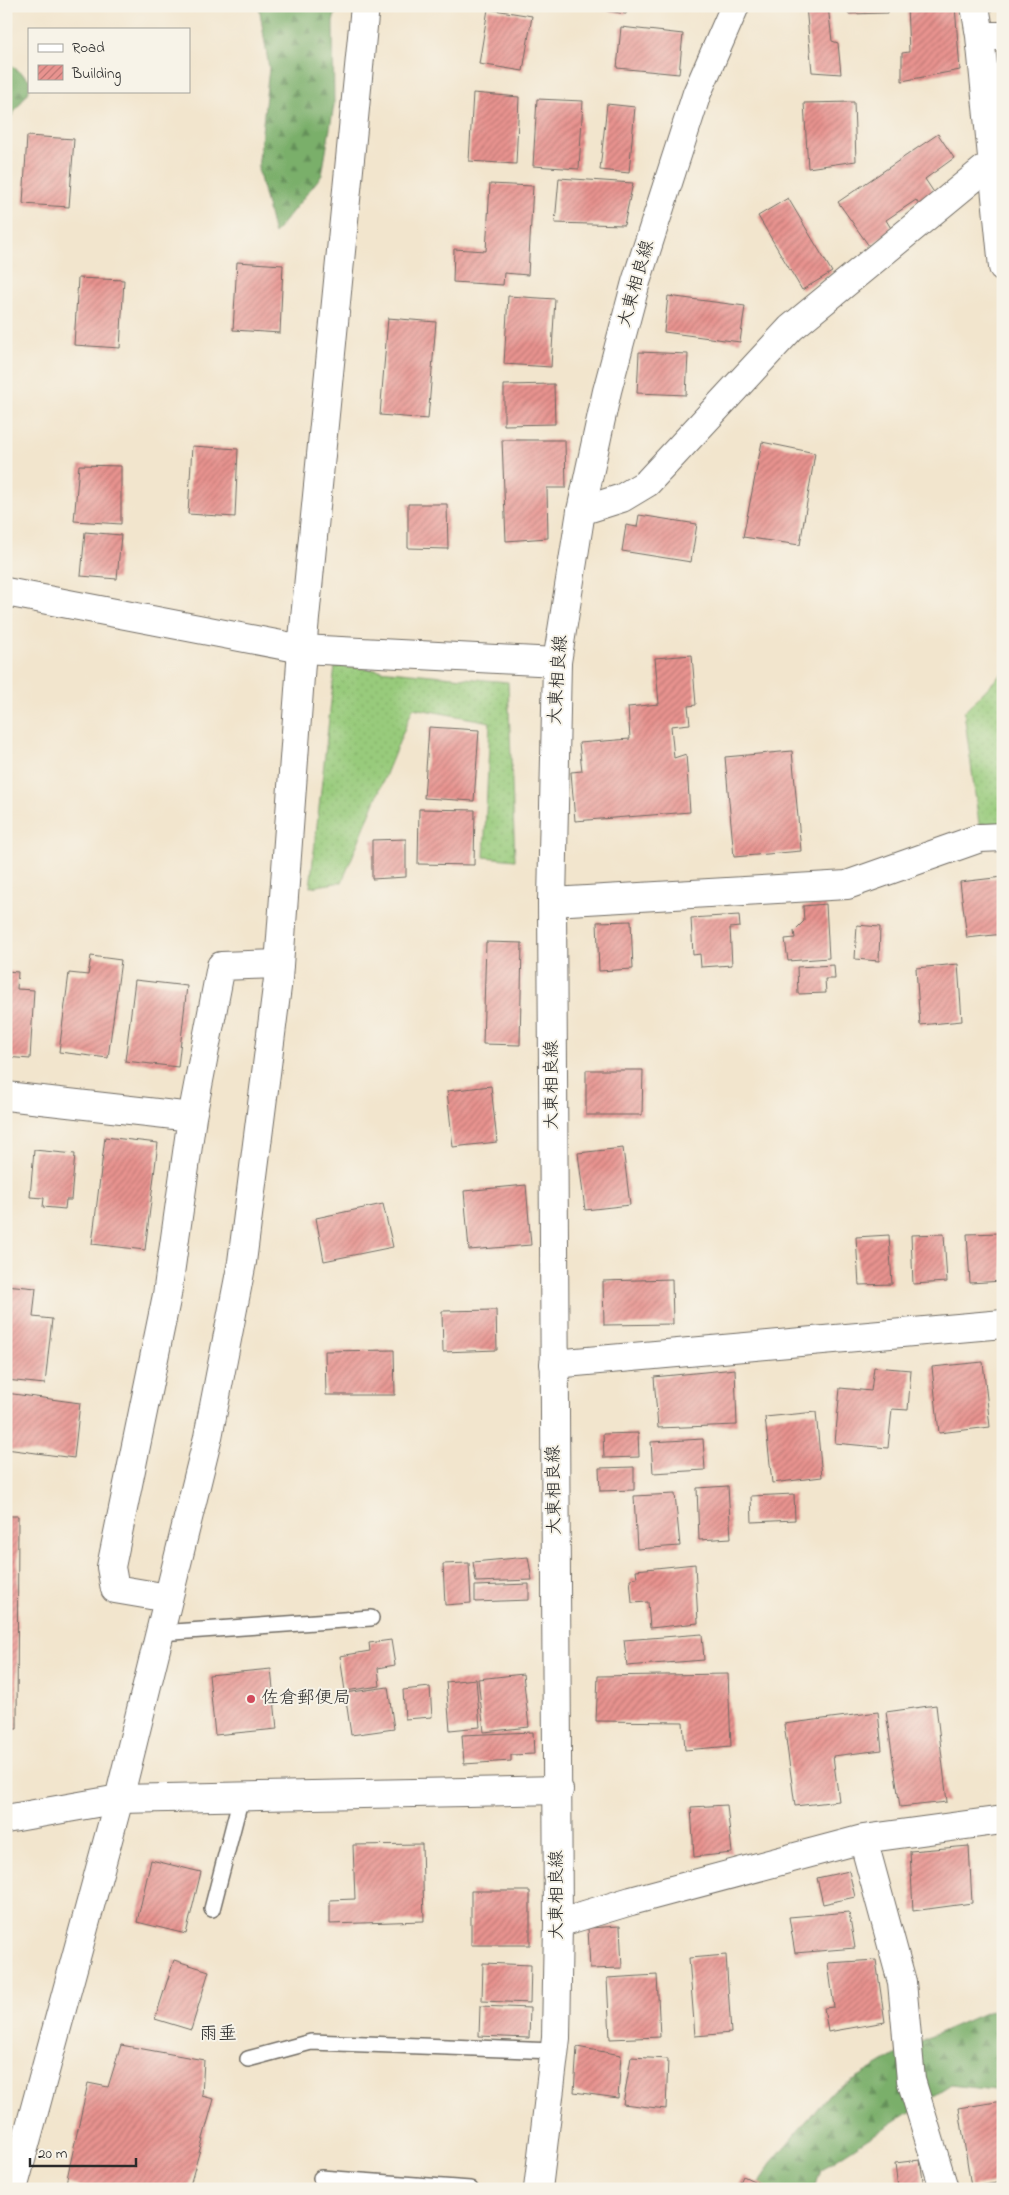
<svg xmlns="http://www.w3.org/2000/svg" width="1009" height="2195" viewBox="0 0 1009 2195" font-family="'Indie Flower','Klee One',sans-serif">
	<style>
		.grass { fill: url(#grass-dots); stroke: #627b53 }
		.forest { fill: url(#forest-firs); stroke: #526d4b }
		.building { fill: url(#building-hatch) }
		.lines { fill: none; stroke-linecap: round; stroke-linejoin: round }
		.lane-casing { stroke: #716c64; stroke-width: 18 }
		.street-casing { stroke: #716c64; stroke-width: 30 }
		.secondary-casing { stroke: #716c64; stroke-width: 30 }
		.lane { stroke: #fff; stroke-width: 15 }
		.street { stroke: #fff; stroke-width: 28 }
		.secondary { stroke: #fff; stroke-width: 28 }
		.poi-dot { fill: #d1495b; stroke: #f7f3e8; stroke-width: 2 }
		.labels { text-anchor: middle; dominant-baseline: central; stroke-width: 4; stroke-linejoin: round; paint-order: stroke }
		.street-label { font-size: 18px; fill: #2b2b2b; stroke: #f7f3e8 }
		.poi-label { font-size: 18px; fill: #2b2b2b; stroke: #f7f3e8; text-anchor: start }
		.neighbourhood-label { font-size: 19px; fill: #2b2b2b; stroke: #f7f3e8 }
	</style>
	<defs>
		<pattern id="grass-dots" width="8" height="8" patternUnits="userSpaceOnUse" patternTransform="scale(1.25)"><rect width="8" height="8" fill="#98cb7b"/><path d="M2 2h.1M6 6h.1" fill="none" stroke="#83ae6a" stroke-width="1.8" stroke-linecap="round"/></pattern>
		<pattern id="forest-firs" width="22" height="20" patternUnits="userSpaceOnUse" patternTransform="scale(1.25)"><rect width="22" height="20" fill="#7aaf6b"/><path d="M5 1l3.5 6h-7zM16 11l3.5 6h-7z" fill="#648f58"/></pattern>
		<pattern id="building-hatch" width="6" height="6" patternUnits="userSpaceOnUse" patternTransform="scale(1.25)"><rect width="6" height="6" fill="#e8938f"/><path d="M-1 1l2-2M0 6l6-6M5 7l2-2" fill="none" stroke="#bc7875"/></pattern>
	</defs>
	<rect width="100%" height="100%" fill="#f7f3e8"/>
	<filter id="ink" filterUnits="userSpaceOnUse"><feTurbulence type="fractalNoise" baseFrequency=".02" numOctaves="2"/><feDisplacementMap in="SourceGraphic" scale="10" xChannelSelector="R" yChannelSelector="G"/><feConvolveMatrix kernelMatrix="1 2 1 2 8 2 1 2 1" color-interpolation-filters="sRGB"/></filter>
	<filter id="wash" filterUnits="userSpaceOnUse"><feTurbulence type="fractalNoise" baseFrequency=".0096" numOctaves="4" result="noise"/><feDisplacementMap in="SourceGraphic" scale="20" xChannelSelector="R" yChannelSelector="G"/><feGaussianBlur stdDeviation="1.12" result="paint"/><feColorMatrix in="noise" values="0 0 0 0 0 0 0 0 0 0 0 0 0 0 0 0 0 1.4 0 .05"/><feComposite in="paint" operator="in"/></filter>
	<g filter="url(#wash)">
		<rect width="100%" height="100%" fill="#f2e5cd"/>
		<!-- grass -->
		<path class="grass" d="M335 666 508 682 515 860 484 857 490 722 413 708 342 882 310 887Z
			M1003 672V824H979L964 712Z"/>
		<!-- forest -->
		<path class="forest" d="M259 6H337L333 22 334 105 322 175 274 234 258 169 269 68Z
			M6 61 29 79V91L6 124Z
			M1003 2005V2091L951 2085 821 2169 815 2189H756L770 2164 829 2094 918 2042Z"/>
		<g id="blocks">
			<!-- building -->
			<path class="building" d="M579 6H627L626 14Z
				M806 6H828L832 41 838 43 841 74 812 72Z
				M848 6H888V13L848 14Z
				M907 6H955L960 70 902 81V53L909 52Z
				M488 9 532 16 523 71 479 64Z
				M621 27 683 34 679 74 617 68Z
				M473 93 519 97 516 164 469 161Z
				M537 99 583 101 579 169 533 166Z
				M854 102 856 161 808 168 804 103Z
				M607 104 635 107 629 173 600 170Z
				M938 134 954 158 925 179 937 197 921 208 916 200 886 220 892 230 869 246 838 202Z
				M27 136 74 139 69 207 23 204Z
				M559 178 633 183 624 225 555 223Z
				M490 184 533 186 528 275 504 273 503 285 453 282 454 249 486 251Z
				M788 198 832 272 802 290 758 216Z
				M237 262 283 265 280 333 233 330Z
				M78 278 124 280 120 348 74 345Z
				M508 296 555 299 551 367 504 364Z
				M668 296 745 306 740 342 664 332Z
				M388 318 436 322 428 419 380 415Z
				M639 352 688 354 686 395 637 393Z
				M554 384 555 424 504 425V385Z
				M502 440H565L566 488H547L548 538 506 541Z
				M762 442 815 453 800 545 743 537Z
				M192 446 238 449 235 517 188 514Z
				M79 465 121 466V524L74 521Z
				M408 504H447L448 549 408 548Z
				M639 515 697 524 691 562 622 551 626 525 637 527Z
				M85 532 121 535 117 579 81 576Z
				M692 655 696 705 688 706 690 724 671 726 674 758 686 754 690 812 575 821 571 772 582 771 579 743 630 739 628 707 659 704 655 658Z
				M429 727 479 730 474 801 424 798Z
				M792 751 801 851 734 857 725 757Z
				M419 809 475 810 474 865 418 864Z
				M406 839V877L372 879V840Z
				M1003 877V934L967 938 960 882Z
				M826 904 829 958 788 961 785 939 795 938 794 931 804 921 803 906Z
				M739 915 740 927 730 928 732 965 701 967 700 954 693 955 691 918Z
				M631 921 633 969 599 971 597 922Z
				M857 925 880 927 879 961 855 959Z
				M486 942 522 943 520 1045 483 1044Z
				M91 956 121 960 108 1058 59 1052 69 973 88 975Z
				M958 964 962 1021 920 1025 916 968Z
				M834 965 835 979H825L826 993 798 994 797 967Z
				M6 971 18 972 17 989 34 990 30 1059 6 1057Z
				M135 980 187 986 178 1067 125 1061Z
				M586 1070H643L642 1115H586Z
				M491 1086 497 1142 453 1147 447 1091Z
				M105 1137 158 1143 145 1250 92 1244Z
				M623 1148 630 1205 585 1210 578 1153Z
				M34 1150 75 1154 71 1200H66L65 1209 43 1207 44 1198 30 1197Z
				M526 1185 531 1245 469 1250 464 1191Z
				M383 1204 393 1247 324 1261 316 1218Z
				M1001 1233 1003 1281 970 1283 967 1234Z
				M944 1234 947 1282 913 1284 911 1235Z
				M889 1235 892 1284 859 1285 856 1237Z
				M672 1279 673 1324 604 1325 603 1281Z
				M6 1285 36 1288 33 1317 52 1319 45 1384 6 1380Z
				M496 1310 497 1350 443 1352 442 1311Z
				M394 1350 395 1395H326L325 1351Z
				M983 1362 990 1427 939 1433 932 1367Z
				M874 1367 911 1370 908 1410 892 1409 888 1448 835 1443 840 1388 871 1391Z
				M735 1369 737 1425 658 1428 654 1377Z
				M6 1393 80 1403 74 1458 6 1449Z
				M816 1412 822 1477 772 1483 765 1417Z
				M638 1433 639 1457 604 1458 603 1434Z
				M703 1439 705 1470 653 1473 651 1442Z
				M634 1467V1490L600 1491 599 1468Z
				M728 1486 731 1538 699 1540 697 1488Z
				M675 1494 680 1546 637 1549 634 1496Z
				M794 1494 795 1520 752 1522 751 1496Z
				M6 1516H18L17 1729H6Z
				M528 1557 532 1580 476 1582 473 1562Z
				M469 1563 471 1603 445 1605 443 1564Z
				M695 1564 698 1623 650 1628 648 1602 632 1603 630 1579 637 1578 636 1570Z
				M529 1584V1600L475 1602V1586Z
				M702 1634 704 1660 627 1666 624 1640Z
				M391 1640 395 1665 378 1668 380 1686 345 1691 340 1656 370 1651 369 1643Z
				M271 1669 277 1729 215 1735 209 1675Z
				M523 1674 529 1727 484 1732 478 1679Z
				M728 1674 731 1746 685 1750 683 1722 596 1721 598 1676Z
				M476 1679 480 1727 450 1730 446 1682Z
				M388 1687 394 1729 351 1735 345 1693Z
				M430 1687 432 1717 405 1719 403 1690Z
				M936 1705 947 1802 900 1807 886 1712Z
				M878 1712 882 1750 833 1756 839 1801 795 1806 784 1724Z
				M533 1732 534 1754 511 1755V1761L464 1764 462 1735Z
				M727 1805 732 1853 694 1857 691 1807Z
				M422 1844 424 1921 330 1924V1900L355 1899 353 1845Z
				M969 1846 972 1903 913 1911 910 1851Z
				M151 1860 201 1872 186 1934 137 1922Z
				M849 1871 855 1897 823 1904 817 1878Z
				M471 1891H530V1945H471Z
				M849 1912 855 1948 795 1953 789 1917Z
				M620 1926 622 1968 590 1969 588 1928Z
				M726 1955 731 2033 695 2036 689 1958Z
				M174 1960 209 1971 191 2030 155 2019Z
				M876 1960 885 2022 828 2032 824 2008 834 2007 828 1963Z
				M483 1963 531 1965 530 2003 482 2001Z
				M657 1975 660 2037 610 2039 607 1978Z
				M480 2006 530 2008 529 2038 479 2036Z
				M121 2045 204 2060 202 2096 214 2099 189 2189H88L66 2183 88 2083 108 2087Z
				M577 2047 621 2055 618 2098 574 2092Z
				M631 2057 668 2059 666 2109 623 2104Z
				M1003 2101V2182L971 2187 959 2108Z
				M920 2160 924 2187 898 2189 895 2163Z
				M743 2176 767 2187 737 2189Z"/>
		</g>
	</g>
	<g filter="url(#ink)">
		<use href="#blocks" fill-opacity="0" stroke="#716c64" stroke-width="1"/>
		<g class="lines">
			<defs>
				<path id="lane" d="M160 1633 371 1618
					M212 1909 241 1797
					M248 2059 311 2042 554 2051
					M321 2178 470 2189"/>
				<path id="street" d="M975 6 980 36 1003 267
					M980 36H1003
					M581 511 622 498 647 483 791 328 993 162
					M6 592 302 649 557 662
					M552 902 847 885 980 838 1003 837
					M6 1096 192 1117
					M554 1364 1003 1324
					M168 1598 115 1589 111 1567 167 1295 192 1117 221 966 279 964
					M6 1819 119 1799 559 1790
					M863 1839 902 1982 911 2080 943 2185
					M558 1923 631 1901 863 1839 1003 1820"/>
				<path id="secondary" d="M13 2189 119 1799 208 1437 242 1262 278 979 302 649 365 6
					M538 2189 556 2038 558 1923 552 902 557 662 581 511 607 391 636 282 697 93 735 6"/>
			</defs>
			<!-- lane casing -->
			<use href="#lane" class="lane-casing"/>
			<!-- street casing -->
			<use href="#street" class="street-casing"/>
			<!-- secondary casing -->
			<use href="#secondary" class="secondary-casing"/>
			<!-- lane -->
			<use href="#lane" class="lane"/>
			<!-- street -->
			<use href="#street" class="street"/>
			<!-- secondary -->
			<use href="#secondary" class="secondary"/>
		</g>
	</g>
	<!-- markers -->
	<circle class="poi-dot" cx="251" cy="1699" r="5"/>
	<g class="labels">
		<!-- street labels -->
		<g class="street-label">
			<text transform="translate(637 284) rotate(-74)">大東相良線</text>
			<text transform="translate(559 680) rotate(-86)">大東相良線</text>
			<text transform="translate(553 1085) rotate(-90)">大東相良線</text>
			<text transform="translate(555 1490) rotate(-91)">大東相良線</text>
			<text transform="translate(558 1895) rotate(-90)">大東相良線</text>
		</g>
		<!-- poi labels -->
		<g class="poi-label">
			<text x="261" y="1699">佐倉郵便局</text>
		</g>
		<!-- neighbourhood labels -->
		<g class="neighbourhood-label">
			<text x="218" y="2034">雨垂</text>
		</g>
	</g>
	<!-- margin -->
	<rect width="1009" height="2195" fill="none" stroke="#f7f3e8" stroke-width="25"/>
	<!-- legend -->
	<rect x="28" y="28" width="162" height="65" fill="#f7f3e8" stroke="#a5a39c"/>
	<rect x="38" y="44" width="25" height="8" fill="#ffffff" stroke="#a5a39c"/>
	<text x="72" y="52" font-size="15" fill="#2b2b2b">Road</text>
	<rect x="38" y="65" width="25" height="15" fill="url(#building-hatch)" stroke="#a5a39c"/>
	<text x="72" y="78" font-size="15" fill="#2b2b2b">Building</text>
	<!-- scale -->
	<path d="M30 2158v8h106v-8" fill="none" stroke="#2b2b2b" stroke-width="2.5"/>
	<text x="38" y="2158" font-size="15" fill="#2b2b2b" stroke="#f7f3e8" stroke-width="4" paint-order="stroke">20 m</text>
</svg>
